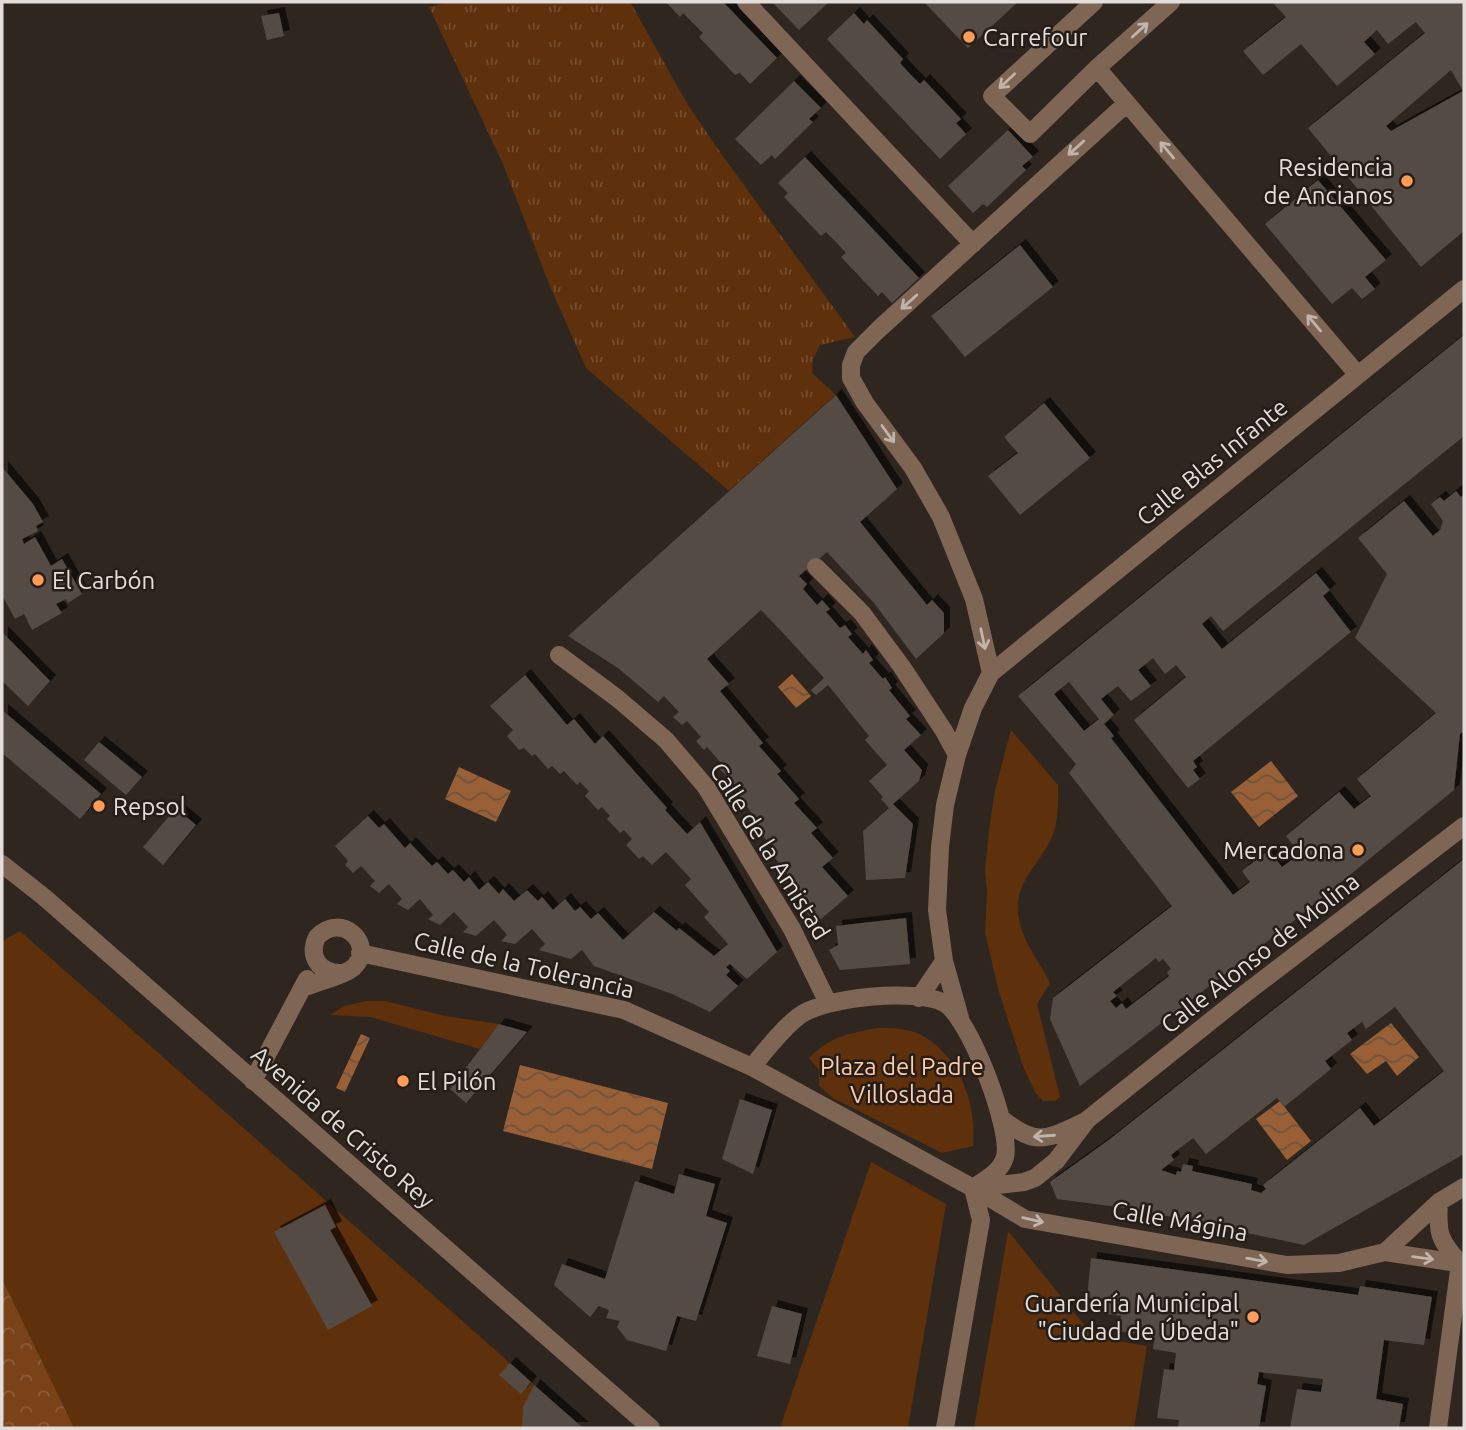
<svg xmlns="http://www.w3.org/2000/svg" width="1466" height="1430" viewBox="0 0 1466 1430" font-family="Ubuntu,sans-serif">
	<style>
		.green { fill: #5e300c }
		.forest { fill: url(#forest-crowns) }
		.park { fill: url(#park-tufts) }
		.water { fill: url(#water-waves) }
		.building { fill: #554b45; fill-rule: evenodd; filter: url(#shadow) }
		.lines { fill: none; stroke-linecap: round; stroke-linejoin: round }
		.minor { stroke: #7f6554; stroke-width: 18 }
		.oneway { stroke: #c1b4ab }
		.poi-dot { fill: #fd9c57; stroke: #251d17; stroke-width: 2.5 }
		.labels { text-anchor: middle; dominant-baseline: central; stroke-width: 5; stroke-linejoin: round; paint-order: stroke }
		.poi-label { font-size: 24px; fill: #e4deda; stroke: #251d17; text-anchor: start }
		.street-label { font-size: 24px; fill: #e4deda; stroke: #251d17 }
		.park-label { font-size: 24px; fill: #ffcbaa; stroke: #251d17 }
	</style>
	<defs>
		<pattern id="forest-crowns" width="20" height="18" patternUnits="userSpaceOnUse" patternTransform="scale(1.75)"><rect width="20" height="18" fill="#794219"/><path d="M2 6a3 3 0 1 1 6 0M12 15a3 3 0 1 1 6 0" fill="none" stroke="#8c5d3a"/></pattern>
		<pattern id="park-tufts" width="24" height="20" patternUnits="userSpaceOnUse" patternTransform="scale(1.75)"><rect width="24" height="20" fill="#5e300c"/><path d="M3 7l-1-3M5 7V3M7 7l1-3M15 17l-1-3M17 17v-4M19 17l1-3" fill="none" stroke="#754e2f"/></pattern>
		<pattern id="water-waves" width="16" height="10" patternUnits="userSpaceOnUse" patternTransform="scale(1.75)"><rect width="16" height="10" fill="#996038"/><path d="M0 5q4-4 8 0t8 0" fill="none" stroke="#6e523c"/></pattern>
		<filter id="shadow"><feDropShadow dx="6" dy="-6" stdDeviation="0" flood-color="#0009"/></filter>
	</defs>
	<rect width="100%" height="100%" fill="#2f2620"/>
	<!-- green -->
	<path class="green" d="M1011 730 1058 785C1058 803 1059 822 1051 839 1037 869 1010 884 1020 924 1025 945 1041 964 1050 983L1037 1004 1060 1097 1055 1101H1043L1035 1092 1023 1066 999 992 985 933 987 892 985 869 989 830 995 790Z
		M20 931 510 1363 583 1428H5L2 1412V941Z
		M367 1001H385L445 1016 499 1024 480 1049 370 1017 330 1015 344 1006Z
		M877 1028C894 1028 910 1028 925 1037 961 1059 977 1107 973 1146L942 1153 833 1098 819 1086V1070L809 1058C831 1036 847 1034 877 1028Z
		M871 1162 946 1204 908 1428H780Z
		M1008 1231 1094 1337 1147 1346 1134 1428H974Z"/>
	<!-- forest -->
	<path class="forest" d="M2 1279 74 1428H5L2 1412Z"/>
	<!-- park -->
	<path class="park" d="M449 2H630L688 105 722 155 855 337 820 345 813 359 812 373 836 395 729 491 586 368 549 284 503 164 429 7Z"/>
	<!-- water -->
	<path class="water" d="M792 674 811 696 796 708 778 687Z
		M1271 761 1298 796 1259 827 1231 792Z
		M459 767 511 791 496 822 445 799Z
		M1391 1023 1419 1057 1397 1076 1386 1061 1367 1074 1350 1054Z
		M361 1034 370 1038 345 1092 336 1088Z
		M520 1065 668 1103 652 1169 503 1131Z
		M1280 1101 1311 1141 1287 1160 1256 1119Z"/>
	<!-- building -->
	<path class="building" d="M666 2H723L777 58 750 84 740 73 735 75 699 37 703 33 683 13 680 17Z
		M775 2H829L799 30 773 3Z
		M924 2H1018L968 48Z
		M1272 2H1464V231L1421 267 1308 128 1425 33 1416 22 1388 44 1377 30 1364 42 1375 54 1337 86 1301 44 1263 75 1243 51 1286 17ZM1451 70 1463 91 1391 131 1386 126Z
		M279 13 284 36 267 40 261 16Z
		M854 13 864 24 867 20 903 59 900 63 910 74 920 84 924 80 961 119 956 123 966 134 940 159 827 39Z
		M794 81 821 108 809 119 813 122 775 159 772 155 761 165 735 139Z
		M1008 130 1033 157 1022 166 1026 170 987 207 983 204 973 213 948 186Z
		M805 157 919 278 892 303 882 292 878 296 841 257 846 253 836 242 826 232 821 236 784 197 788 193 778 183Z
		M1318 180 1386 260 1365 277 1375 289 1362 299 1352 288 1332 304 1265 224Z
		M1020 245 1053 287 965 357 931 316Z
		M1464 335V436L1223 631 1211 616 1202 624 1222 649 1316 573 1330 590 1323 596 1351 632 1193 761 1197 767 1193 770 1200 779 1188 788 1134 720 1186 677 1176 665 1165 674 1153 658 1138 670 1151 686 1131 701 1118 686 1101 699 1114 715 1104 724 1114 736 1111 738 1233 895 1250 882 1242 871 1269 850 1282 867 1300 854 1286 836 1339 792 1354 809 1371 796 1357 779 1436 713 1355 638 1387 574 1358 538 1404 501 1433 536 1440 530 1443 521 1431 504 1440 497 1444 501 1456 491 1461 497 1464 495V731L1460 734 1454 790 1286 927 1080 1086 1050 1019 1053 998 1172 906 1069 773 1076 764 1018 696ZM1069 682 1099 719 1084 731 1054 694ZM1156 958 1159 962 1163 959 1171 969 1167 972 1169 976 1126 1009 1122 1003 1116 1008 1110 1001 1117 996 1113 992Z
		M836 395 897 489 860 522 927 605 932 600 944 613V633L916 659 874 603 827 552 799 576 807 584 803 589 817 605 822 600 830 609 826 612 840 628 845 625 852 634 848 637 863 654 866 650 873 660 869 663 883 679 885 677 892 688 889 690 910 716 906 719 921 735 904 750 922 770 919 781 893 804 913 824 905 878 866 880 863 831 889 808 881 799 883 797 869 781 887 765 865 740 869 736 828 685 816 695 811 690 824 678 784 634 761 610 707 659 729 684 720 691 763 743 759 746 781 771 777 774 799 799 794 803 817 828 811 833 833 858 822 867 848 896 814 925 789 883 792 880 772 854 776 850 760 833 755 824 758 821 737 794 740 791 718 767 721 763 707 747 704 750 696 741 701 737 687 721 682 725 673 717 679 712 664 696 658 702 618 668 568 636Z
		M1044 403 1090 458 1020 515 988 476 1018 453 1004 437Z
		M2 467 33 504 43 522 36 526 38 531 22 539 24 544 35 537 51 566 62 559 82 594 68 603 66 599 56 604 62 613 32 630 24 614 15 619 2 595Z
		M2 632 50 681 28 706 2 681Z
		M525 675 567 725 574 719 595 744 603 736 667 808 665 810 687 834 700 822 777 952 747 979 730 964 726 967 730 971 726 975 738 986 710 1012 672 994 594 966 582 950 571 959 539 950 545 944 532 929 515 944 501 941 507 935 494 920 476 936 463 932 468 927 454 912 440 925 428 919 433 915 420 899 408 910 397 904 402 899 389 884 379 893 370 886 375 881 361 866 353 873 345 865 348 861 335 846 368 816 379 828 384 824 405 848 410 843 432 866 437 862 448 874 453 870 464 882 469 877 479 890 488 882 499 894 503 889 514 901 527 890 538 901 542 897 553 910 565 899 575 911 580 907 591 919 598 913 623 940 654 912 677 931 679 928 714 956 728 944 704 917 709 912 685 885 691 879 666 852 652 865 643 856 639 859 626 845 632 839 624 830 620 833 607 819 610 816 602 807 598 810 585 796 589 791 580 782 577 785 564 771 560 774 552 766 548 769 535 754 532 756 524 748 519 750 507 736 513 730 490 706Z
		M2 710 101 794 80 819 2 753Z
		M99 742 142 777 126 795 84 760Z
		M176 808 196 825 163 865 143 847Z
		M1464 859V1154L1304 1245 1133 1209 1057 1199 1050 1182 1110 1139ZM1395 1007 1444 1071 1374 1126 1360 1108 1263 1185 1266 1189 1261 1193 1251 1190 1252 1184 1192 1171 1193 1166 1183 1164 1181 1172 1177 1171 1176 1175 1161 1170 1174 1160 1171 1155 1193 1138 1206 1154 1277 1098 1284 1107 1331 1069 1325 1061 1352 1040 1347 1033 1362 1022 1366 1029Z
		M906 918 910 964 840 970 829 950 838 945 836 926Z
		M499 1024 527 1032 466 1103 450 1089Z
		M740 1099 772 1110 753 1174 722 1159Z
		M679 1174 715 1184 706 1216 727 1223 696 1321 677 1316 666 1351 627 1340 617 1327 620 1321 606 1318 609 1310 599 1306 590 1317 554 1285 562 1264 605 1279 635 1181 674 1194Z
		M325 1205 336 1227 330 1230 372 1306 328 1330 274 1232Z
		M1091 1258 1358 1295 1360 1286 1432 1297 1424 1345 1384 1340 1376 1399 1403 1404 1399 1428H1290L1297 1389 1321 1392 1323 1379 1259 1372 1257 1384 1266 1386 1259 1428H1189L1178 1427 1179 1420 1157 1418 1164 1369 1174 1370 1176 1353 1153 1349 1155 1337 1119 1331 1121 1316 1099 1313 1101 1299 1087 1298Z
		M772 1306 802 1314 790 1364 757 1356Z
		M510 1363 531 1382 521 1394 499 1375Z
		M534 1385 583 1428H522L523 1407Z"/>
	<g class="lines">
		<!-- minor -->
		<path class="minor" d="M746 2 973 244
			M1094 2 992 96 1030 134 1097 68 1171 2
			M1097 68 1358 375
			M816 567 862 613 902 667 944 731 957 755
			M559 655 617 698 666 740 706 787 792 929 828 1003
			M991 673 1464 289
			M2 864 44 897 651 1428
			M360 953 624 1010 752 1067 973 1188 1025 1219 1287 1265 1339 1263 1385 1252 1464 1264
			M303 988C316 982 344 976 354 967 376 945 342 911 317 937 308 956 319 973 340 973
			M919 998 944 961
			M960 1018 944 961 937 910 940 847 945 805 957 755 973 708 991 673 974 599 941 517 913 468 865 403 851 378V365L856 352 878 330 1127 103
			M752 1067C767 1049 781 1030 799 1016 824 997 916 988 944 1003 969 1016 1012 1129 1005 1157 1001 1171 988 1178 976 1186
			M253 1081 307 979
			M1002 1119C1037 1147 1047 1139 1084 1122
			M973 1188 1024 1182 1035 1178 1056 1161 1087 1120 1242 996 1464 826
			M1439 1202C1437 1232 1439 1241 1460 1263
			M1385 1252 1439 1202 1464 1187
			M945 1428 981 1220 973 1188
			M1438 1428 1460 1263"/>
	</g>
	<!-- one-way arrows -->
	<defs><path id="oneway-shaft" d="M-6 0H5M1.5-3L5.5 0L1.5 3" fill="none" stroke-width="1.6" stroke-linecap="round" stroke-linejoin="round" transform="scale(1.75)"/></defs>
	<g class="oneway">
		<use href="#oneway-shaft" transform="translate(1140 30) rotate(-42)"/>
		<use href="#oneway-shaft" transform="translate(1007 81) rotate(137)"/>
		<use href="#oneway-shaft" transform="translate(1076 148) rotate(138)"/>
		<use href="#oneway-shaft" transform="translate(1167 150) rotate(-130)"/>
		<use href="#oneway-shaft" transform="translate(909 302) rotate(138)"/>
		<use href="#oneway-shaft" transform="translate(1314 323) rotate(-130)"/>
		<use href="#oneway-shaft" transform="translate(888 434) rotate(54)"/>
		<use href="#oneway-shaft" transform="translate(983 639) rotate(78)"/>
		<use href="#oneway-shaft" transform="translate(1044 1136) rotate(176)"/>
		<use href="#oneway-shaft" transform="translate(1033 1220) rotate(13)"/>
		<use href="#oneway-shaft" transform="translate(1423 1258) rotate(8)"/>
		<use href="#oneway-shaft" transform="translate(1257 1260) rotate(10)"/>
	</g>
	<!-- markers -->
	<g class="poi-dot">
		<circle cx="969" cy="37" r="7"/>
		<circle cx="1407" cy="181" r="7"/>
		<circle cx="38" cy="580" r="7"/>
		<circle cx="99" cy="806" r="7"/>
		<circle cx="1358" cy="850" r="7"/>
		<circle cx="403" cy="1081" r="7"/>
		<circle cx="1253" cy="1317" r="7"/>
	</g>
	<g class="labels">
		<!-- poi labels -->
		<g class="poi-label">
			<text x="983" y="37">Carrefour</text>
			<text x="1393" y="167" text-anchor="end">Residencia<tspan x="1393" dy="28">de Ancianos</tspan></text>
			<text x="52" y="580">El Carbón</text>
			<text x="113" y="806">Repsol</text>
			<text x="1344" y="850" text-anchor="end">Mercadona</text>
			<text x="417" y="1081">El Pilón</text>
			<text x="1239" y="1303" text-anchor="end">Guardería Municipal<tspan x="1239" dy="28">"Ciudad de Úbeda"</tspan></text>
		</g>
		<!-- street labels -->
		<g class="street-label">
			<text transform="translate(1212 462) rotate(-39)">Calle Blas Infante</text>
			<text transform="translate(770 851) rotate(58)">Calle de la Amistad</text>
			<text transform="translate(1260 953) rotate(-38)">Calle Alonso de Molina</text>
			<text transform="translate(524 965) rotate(13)">Calle de la Tolerancia</text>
			<text transform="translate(343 1127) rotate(41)">Avenida de Cristo Rey</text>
			<text transform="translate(1180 1221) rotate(10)">Calle Mágina</text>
		</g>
		<!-- park labels -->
		<g class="park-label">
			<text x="902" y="1066">Plaza del Padre<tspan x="902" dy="28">Villoslada</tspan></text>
		</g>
	</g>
	<!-- border -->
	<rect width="1466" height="1430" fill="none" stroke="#e4deda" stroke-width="7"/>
</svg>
